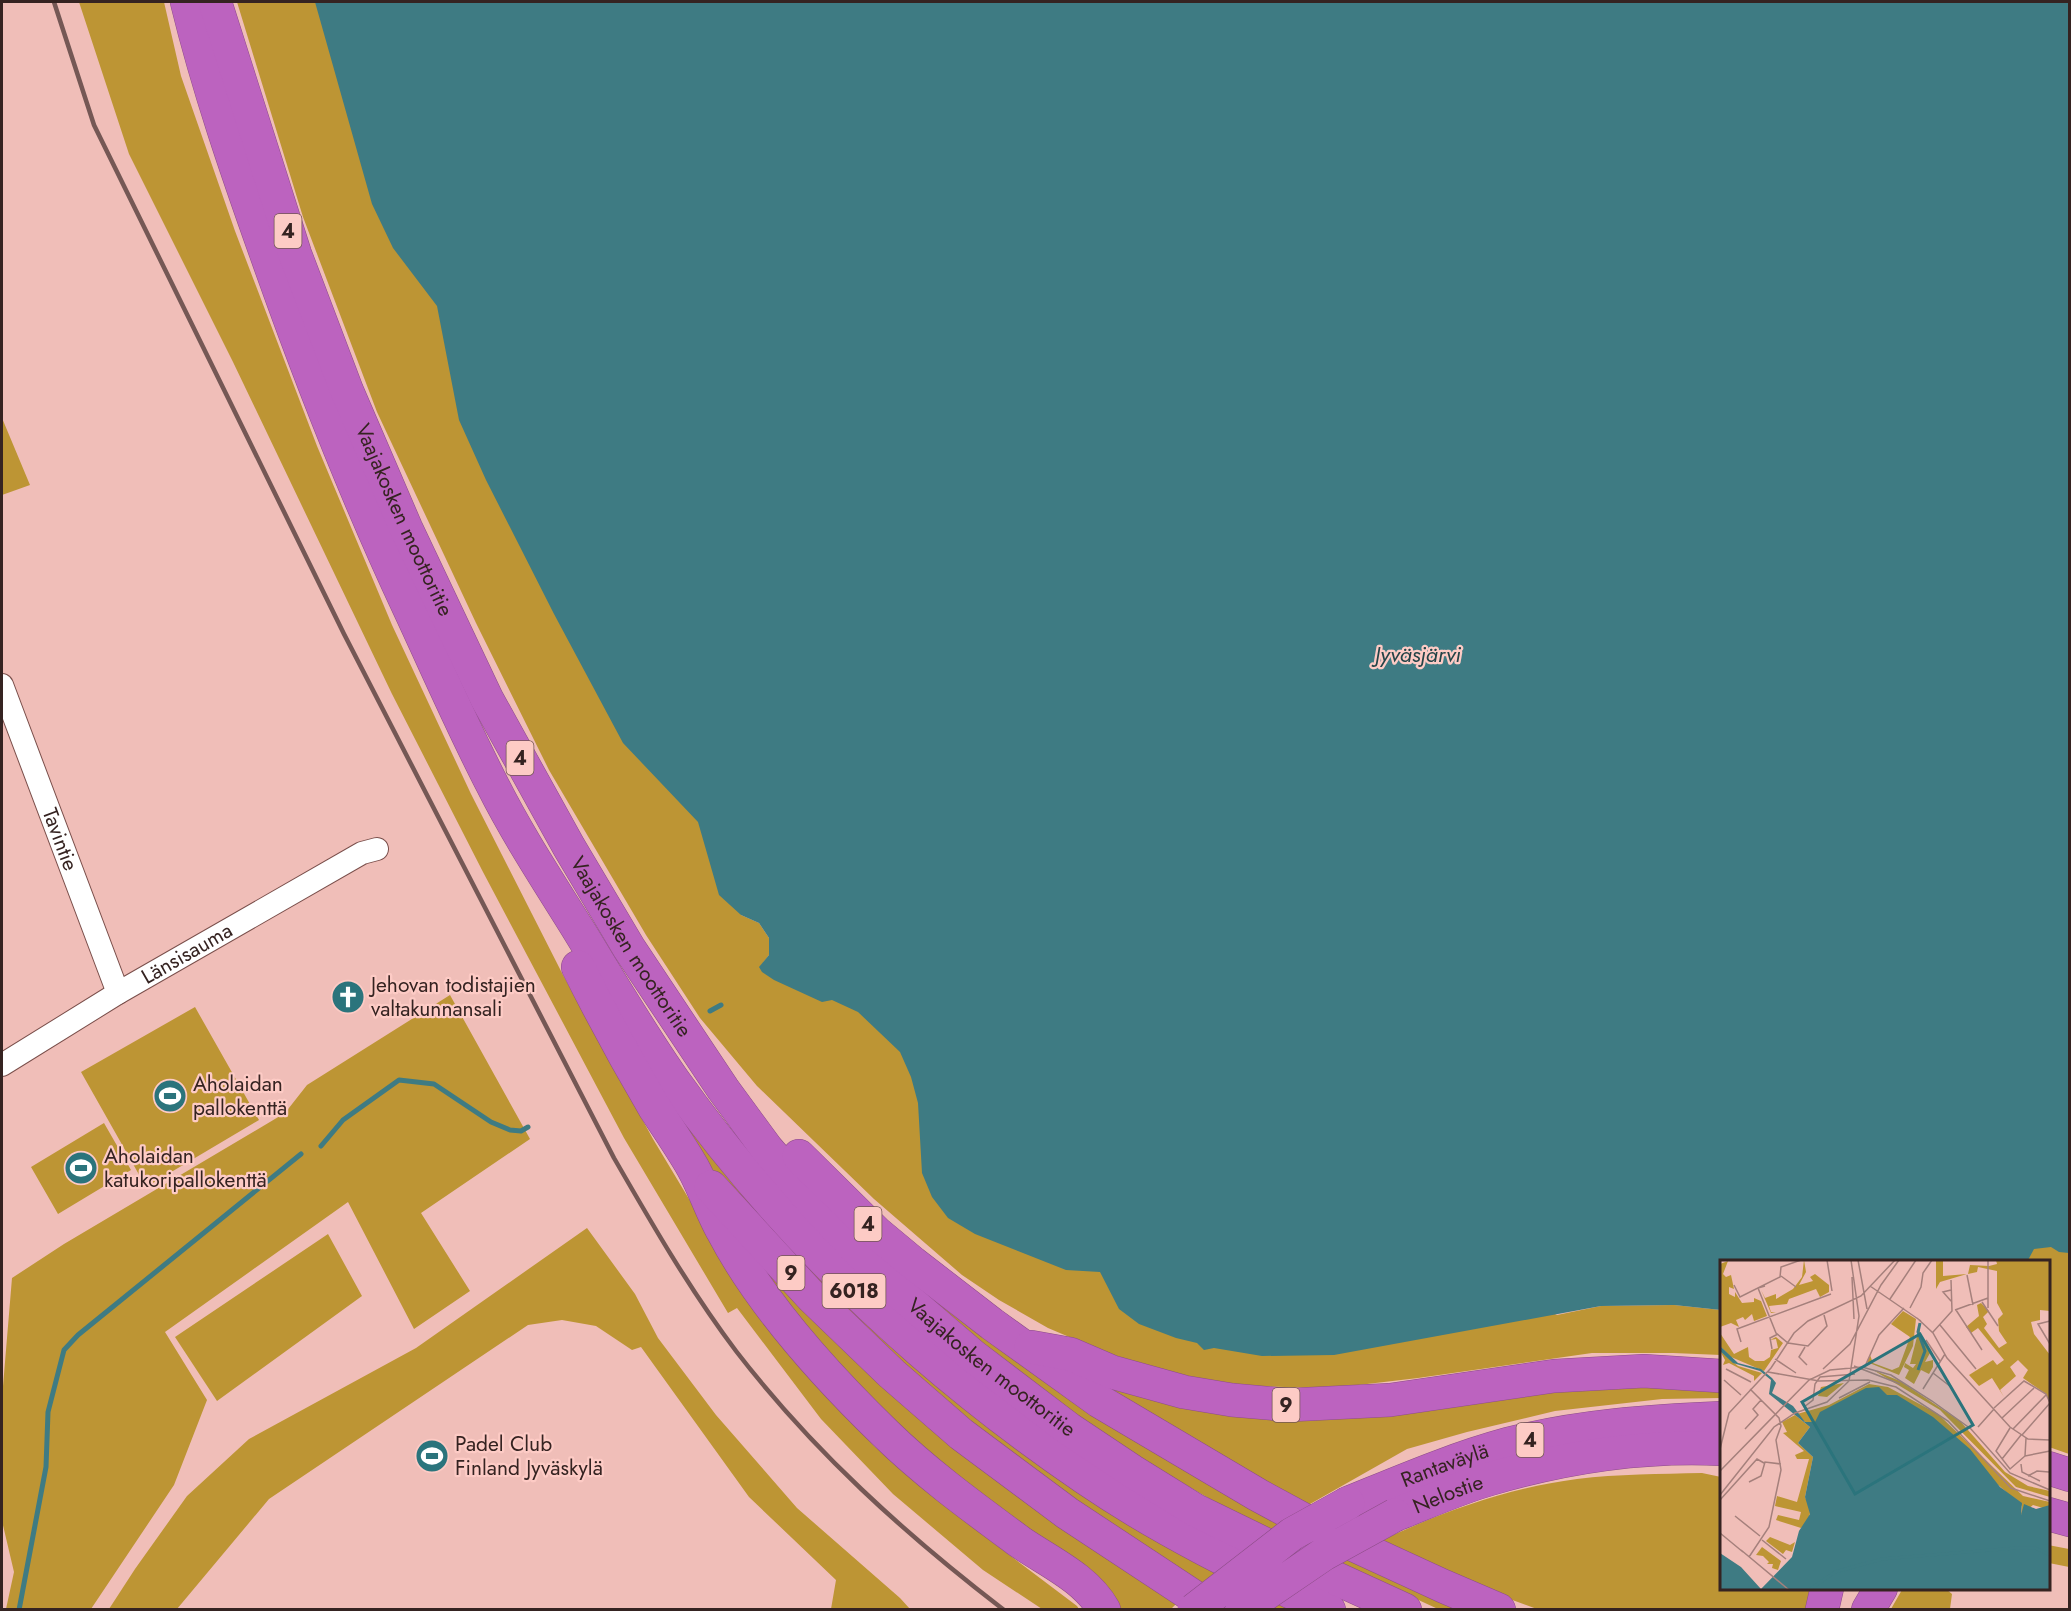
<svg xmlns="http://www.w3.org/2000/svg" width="2071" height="1611" viewBox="0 0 2071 1611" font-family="Jost,sans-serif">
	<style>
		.green { fill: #bd9534 }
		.water { fill: #3e7b83 }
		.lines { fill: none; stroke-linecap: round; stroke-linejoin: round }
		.stream { stroke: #3e7b83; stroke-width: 5 }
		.minor-casing { stroke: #7a4f4b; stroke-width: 24 }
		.highway-casing { stroke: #8d4d88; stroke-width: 34 }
		.minor { stroke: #fff; stroke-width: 22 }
		.highway { stroke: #bc63bf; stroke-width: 33 }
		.rail { stroke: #755855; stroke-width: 4.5 }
		.highway-bridge-casing { stroke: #8d4d88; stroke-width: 34; stroke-linecap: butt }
		.highway-bridge { stroke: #bc63bf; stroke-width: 33 }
		.labels { text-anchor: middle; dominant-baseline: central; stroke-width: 4.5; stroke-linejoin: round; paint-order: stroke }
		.shield { fill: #fdcbc5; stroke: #715552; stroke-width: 1.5 }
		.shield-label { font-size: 20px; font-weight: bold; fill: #352321 }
		.street-label { font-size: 21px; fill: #352321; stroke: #fdcbc5 }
		.poi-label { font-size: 21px; fill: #352321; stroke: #fdcbc5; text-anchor: start }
		.water-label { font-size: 22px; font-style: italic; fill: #234347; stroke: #fdcbc5 }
		.inset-river { fill: none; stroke: #3e7b83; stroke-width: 3 }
		.inset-road { fill: none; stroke: #a5807c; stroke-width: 1.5 }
		.view { fill: #2b747c; fill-opacity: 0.15; stroke: #2b747c; stroke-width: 3 }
		.inset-edge { fill: none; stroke: #352321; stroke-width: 3 }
	</style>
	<rect width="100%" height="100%" fill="#f0beb8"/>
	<!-- green -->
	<path class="green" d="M79 2H164L181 76 235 231 317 446 392 625 471 794 563 975 653 1139 737 1279 802 1365 874 1446 950 1510 1077 1606 1079 1609H1042L983 1570 893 1494 821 1419 737 1308 728 1313 624 1138 483 872 392 694 233 362 129 154Z
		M237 2H462L741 915 759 923 769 938V955L760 967 787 961 1557 1315 1601 1306 1674 1305 1721 1310V1355L1673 1353H1592L1418 1378 1350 1386 1314 1388 1231 1385 1192 1379 1148 1367 1100 1350 1048 1328 999 1300 962 1275 874 1199 757 1086 700 1018 646 935 549 770 476 623 377 412 303 217Z
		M2 418 30 485 2 495Z
		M450 995 530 1139 421 1213 470 1291 414 1329 348 1202 165 1332 207 1400 174 1485 91 1609H6L14 1572 2 1521V1398L12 1278 64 1244 285 1113 307 1085Z
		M195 1007 259 1120 146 1187 81 1072Z
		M664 1088 1291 1609 1230 1610 964 1426 732 1195 681 1128Z
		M104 1123 131 1170 58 1214 31 1167Z
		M2069 1222V1454L2049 1447 2048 1262H1797Z
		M731 1223 1182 1598 1171 1609H1112L974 1497 832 1364Z
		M587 1228 635 1294 658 1338 716 1415 797 1508 900 1598 910 1609H831L836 1580 749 1497 641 1347 632 1350 596 1326 562 1320 528 1325 269 1499 177 1609H109L135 1569 187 1496 249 1439 416 1348Z
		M328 1234 362 1296 217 1401 175 1337Z
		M902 1276 1286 1520 1271 1530 1234 1513 1140 1458 1037 1388Z
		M1069 1362 1149 1392 1721 1385V1398L1662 1399 1555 1411 1467 1432 1407 1449 1303 1508 1262 1487Z
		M1702 1473 1721 1477 1722 1588 1816 1589 1809 1609H1537L1447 1576 1376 1543C1439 1513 1507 1488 1577 1479 1618 1474 1660 1474 1702 1473Z
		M2048 1545 2069 1549V1567L2049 1563Z
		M1352 1552 1485 1609H1438L1336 1562Z
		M1903 1588 1946 1589 1952 1594 1950 1609H1891Z"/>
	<!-- water -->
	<path class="water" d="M315 2H2069V1253L2059 1252 2051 1247 2034 1249 2027 1262H1722L1721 1310 1674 1305 1601 1306 1334 1355 1262 1356 1214 1348 1204 1350 1197 1343 1176 1338 1139 1324 1119 1309 1100 1272 1066 1270 975 1234 948 1218 932 1197 922 1173 918 1103 911 1077 900 1052 858 1012 832 1000 822 1002 774 980 762 972 759 967 769 955V938L759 923 741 915 719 895 698 822 623 743 554 614 486 480 459 420 437 306 393 248 372 204Z"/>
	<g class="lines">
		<!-- stream -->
		<path class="stream" d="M710 1011 721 1005
			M321 1146 343 1120 399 1080 434 1084 491 1122 510 1130 521 1131 528 1127
			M19 1610 46 1467 48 1412 64 1350 78 1335 301 1154"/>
		<defs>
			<g id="minor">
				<path id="s1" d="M2 685 118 993"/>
				<path id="s2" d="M2 1065 118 993 362 853 377 849"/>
			</g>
			<g id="highway">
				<path d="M187 2C208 88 237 172 267 256 309 375 355 493 409 608 436 666 462 726 492 784 518 836 550 884 581 934 611 983 641 1034 674 1081 786 1238 927 1370 1085 1478 1161 1530 1245 1571 1329 1610"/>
				<path id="s3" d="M215 2 295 254 347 391 406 528 487 699 569 847 629 948 723 1089 767 1149 819 1209 893 1287 973 1356 1069 1429 1132 1471 1195 1510 1322 1572 1405 1610"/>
				<path d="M578 967C602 1015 627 1061 654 1107 667 1127 681 1147 693 1168 704 1188 711 1210 722 1230 760 1303 827 1377 886 1434 927 1474 974 1508 1020 1542 1049 1562 1086 1578 1104 1610"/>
				<path d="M799 1156 877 1233 913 1263 992 1324 1099 1401 1258 1495 1330 1534 1443 1586 1499 1610"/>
				<path d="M711 1187 812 1297 892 1374 961 1434 1067 1513 1214 1610"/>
				<path d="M1031 1347 1070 1354 1112 1372 1184 1392 1232 1400 1289 1405 1390 1400 1554 1376 1644 1371 1722 1376"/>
				<path d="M2048 1468 2070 1475"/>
				<path id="s4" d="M1348 1503C1400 1482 1453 1459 1508 1444 1578 1426 1649 1421 1722 1418"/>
				<path d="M2048 1514 2070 1520"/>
				<path id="s5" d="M1395 1515C1426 1503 1458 1488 1490 1479 1565 1457 1643 1445 1722 1449"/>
				<path d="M1822 1610 1827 1588"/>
				<path d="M1868 1610 1881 1588"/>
			</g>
		</defs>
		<!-- minor casing -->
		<use href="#minor" class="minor-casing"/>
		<!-- highway casing -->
		<use href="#highway" class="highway-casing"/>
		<!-- minor -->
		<use href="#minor" class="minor"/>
		<!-- highway -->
		<use href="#highway" class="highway"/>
		<!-- rail -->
		<path class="rail" d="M54 2 94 125 344 634 614 1158C652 1224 690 1290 736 1351 813 1451 905 1534 1004 1610"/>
		<defs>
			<path id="highway-bridge" d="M1194 1610 1292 1534 1348 1503
				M1242 1610 1324 1554 1395 1515"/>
		</defs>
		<!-- highway-bridge casing -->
		<use href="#highway-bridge" class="highway-bridge-casing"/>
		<!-- highway-bridge -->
		<use href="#highway-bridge" class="highway-bridge"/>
	</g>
	<!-- icons -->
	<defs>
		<symbol id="church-disc" viewBox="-11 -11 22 22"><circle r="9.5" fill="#2b747c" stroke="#fdcbc5"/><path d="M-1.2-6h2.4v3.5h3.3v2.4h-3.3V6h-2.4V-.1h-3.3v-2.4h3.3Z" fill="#fff"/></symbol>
		<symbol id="stadium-disc" viewBox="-11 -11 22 22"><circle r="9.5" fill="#2b747c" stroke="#fdcbc5"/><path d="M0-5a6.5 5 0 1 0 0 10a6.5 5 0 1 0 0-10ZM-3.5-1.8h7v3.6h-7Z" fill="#fff"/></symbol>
	</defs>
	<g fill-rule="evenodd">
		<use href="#church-disc" x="329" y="978" width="38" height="38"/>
		<use href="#stadium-disc" x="151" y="1077" width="38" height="38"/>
		<use href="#stadium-disc" x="62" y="1149" width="38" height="38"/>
		<use href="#stadium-disc" x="413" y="1437" width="38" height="38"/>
	</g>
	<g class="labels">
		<!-- shield labels -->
		<g class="shield">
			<rect x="274.5" y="214" width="27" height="34" rx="4.5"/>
			<rect x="506.5" y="741" width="27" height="34" rx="4.5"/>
			<rect x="854.5" y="1207" width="27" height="34" rx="4.5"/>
			<rect x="777.5" y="1256" width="27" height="34" rx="4.5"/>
			<rect x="822.5" y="1274" width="63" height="34" rx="4.5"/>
			<rect x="1272.5" y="1388" width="27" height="34" rx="4.5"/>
			<rect x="1516.5" y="1423" width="27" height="34" rx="4.5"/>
		</g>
		<g class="shield-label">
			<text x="288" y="231">4</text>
			<text x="520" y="758">4</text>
			<text x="868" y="1224">4</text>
			<text x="791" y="1273">9</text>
			<text x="854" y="1291">6018</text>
			<text x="1286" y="1405">9</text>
			<text x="1530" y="1440">4</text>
		</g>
		<!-- street labels -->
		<g class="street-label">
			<text stroke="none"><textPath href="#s3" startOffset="552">Vaajakosken moottoritie</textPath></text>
			<text stroke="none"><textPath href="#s1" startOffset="165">Tavintie</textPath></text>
			<text stroke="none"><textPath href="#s3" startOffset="1036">Vaajakosken moottoritie</textPath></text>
			<text stroke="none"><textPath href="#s2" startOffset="216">Länsisauma</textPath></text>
			<text stroke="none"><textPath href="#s3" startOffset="1594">Vaajakosken moottoritie</textPath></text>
			<text stroke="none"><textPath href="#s4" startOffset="104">Rantaväylä</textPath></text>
			<text stroke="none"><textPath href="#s5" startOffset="57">Nelostie</textPath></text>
		</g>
		<!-- poi labels -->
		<g class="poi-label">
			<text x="371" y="985">Jehovan todistajien<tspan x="371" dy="24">valtakunnansali</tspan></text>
			<text x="193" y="1084">Aholaidan<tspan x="193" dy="24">pallokenttä</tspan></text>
			<text x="104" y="1156">Aholaidan<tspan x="104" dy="24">katukoripallokenttä</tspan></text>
			<text x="455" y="1444">Padel Club<tspan x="455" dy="24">Finland Jyväskylä</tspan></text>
		</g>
		<!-- water labels -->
		<g class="water-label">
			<text x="1418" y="654">Jyväsjärvi</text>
		</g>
	</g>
	<!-- overview -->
	<g transform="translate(1720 1260)">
		<rect width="330" height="330" fill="#f0beb8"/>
		<path d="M84 0 86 12 79 25 93 21 90 17 95 14 109 25V32L100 37 96 29 69 39 67 44 49 46 51 52H56L51 53 41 30 45 38 56 34V39L73 29 82 17ZM216 0H223V16L247 14 220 22 216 29ZM276 0H330V51L320 50V60L311 62 314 74 330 95V142L326 134 303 118 308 110 298 100 290 107 296 116 280 130 284 137 272 118 259 126 249 115 273 100 277 105 284 100 258 68 251 73 246 67 259 56 257 45 261 43 269 51 263 57 267 64 264 68 279 88 287 83 279 71 278 59 283 54 277 43V11L258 7 257 12 248 14 250 5 269 6 277 4ZM8 1 3 14 6 17 11 15 14 29 9 27V34L15 37V32L22 43 34 42V38L41 41 47 56 34 61 32 54 25 60 23 57 16 60 19 67 11 63 0 67V73V4ZM183 51 196 59 193 86 179 115 147 102 150 95 153 103 172 110 179 107 190 77 171 64ZM200 65V76L210 93 205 102 213 100V107L209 114 201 110 194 124 185 118 189 110 184 107 185 103 193 108 196 104H190ZM0 73 14 94 28 87 29 97 35 101H44L50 97 51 90 58 88 56 79 50 80 56 77 63 83 44 111 11 97 0 86ZM0 91 18 106 42 113 34 121V116L9 103 3 105 5 100ZM153 110 180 121 240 161 285 212 308 226 330 231V237L296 227 220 150ZM124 123 107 137 98 136 101 127ZM149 124 168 127 218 154 303 236 330 242V250L313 245 301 255 302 246 180 138 121 142 109 149 101 166 85 162 77 154 109 145ZM75 155 90 167 78 183 93 197 85 237 91 249 88 261 81 268 56 260 58 255 79 260 81 252 55 246 57 236 77 242 89 199H77L75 195 84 191 63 173 67 172 62 162ZM50 277 70 285 75 282 72 292 66 290 63 294 46 281ZM42 287 61 301 58 310 52 308 53 304H47L49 302 43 296 36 295Z" fill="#bd9534"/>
		<path d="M0 86 18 103 41 109 52 118 56 123 52 133 73 146 85 162H95L100 152 146 128 159 127 167 135H177L213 157 250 189 280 227 302 243 301 255 304 244 316 249 330 245V330H0V293L21 307 41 329 72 297 79 271 90 254 85 237 93 197 78 183 90 167 49 134 51 120 40 111 13 103 0 91Z" fill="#3e7b83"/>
		<path class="inset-river" d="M198 110 205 91 198 72 200 63M89 330 115 312 162 299 296 288H315L330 295"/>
		<path class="inset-road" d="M107 0 112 31M138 0 147 49M268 0V48M247 15 253 45M61 16 76 27M132 17 134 59M14 25 20 37 60 17 61 7 81 0M45 26 38 28 56 73 68 83 88 86 107 66 104 55M150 26 201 61M170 39 196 0M231 41 223 32 231 30M262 42 278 66M190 48 201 27 203 13 212 0M235 50 268 38M236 50 262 90M197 58 213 73 227 98 290 167 308 179 330 180M330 61 318 64 330 84M220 65 256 109M213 72 232 51 231 20M206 80 220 101M21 82 17 69 111 34M85 87 79 97 87 105M52 89 50 78 58 74M55 99 76 113M146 104 159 75 184 48M134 106 180 124M6 109 31 122M103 109 130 84 161 25 179 0M48 112 99 121 148 120 176 127 228 161 291 228 330 241M213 113 231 127M4 120 21 135M203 129 225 94M119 138 150 122M84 147 93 140 95 124 100 117 135 114M274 148 304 121 326 134 330 143M282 158 314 128M258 167 274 149M290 168 276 191 290 209 305 196 306 178M25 169 38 155 33 149 41 140M293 169 326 135M302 175 330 143M0 189 9 153 51 108 74 73 88 61 141 36 175 0M305 196 330 191M282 199 301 175M301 204 302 212 320 221M0 211 89 120 110 110 142 107 171 115 212 141 251 169 290 213 330 230M308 216 317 211 329 212M29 222 41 216 45 202 61 204M0 235 54 167 75 153 107 142 129 121 139 56 131 0M0 240 37 199 44 203M15 256 40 276M0 273 23 292M42 280 66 299M21 290 69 330M29 297 49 267 61 210 56 180 61 166 59 158 30 129"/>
		<path class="view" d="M200 74 253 165 135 234 82 142Z"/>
		<rect width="330" height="330" class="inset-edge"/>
	</g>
	<!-- border -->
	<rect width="2071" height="1611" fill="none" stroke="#352321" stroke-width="6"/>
</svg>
